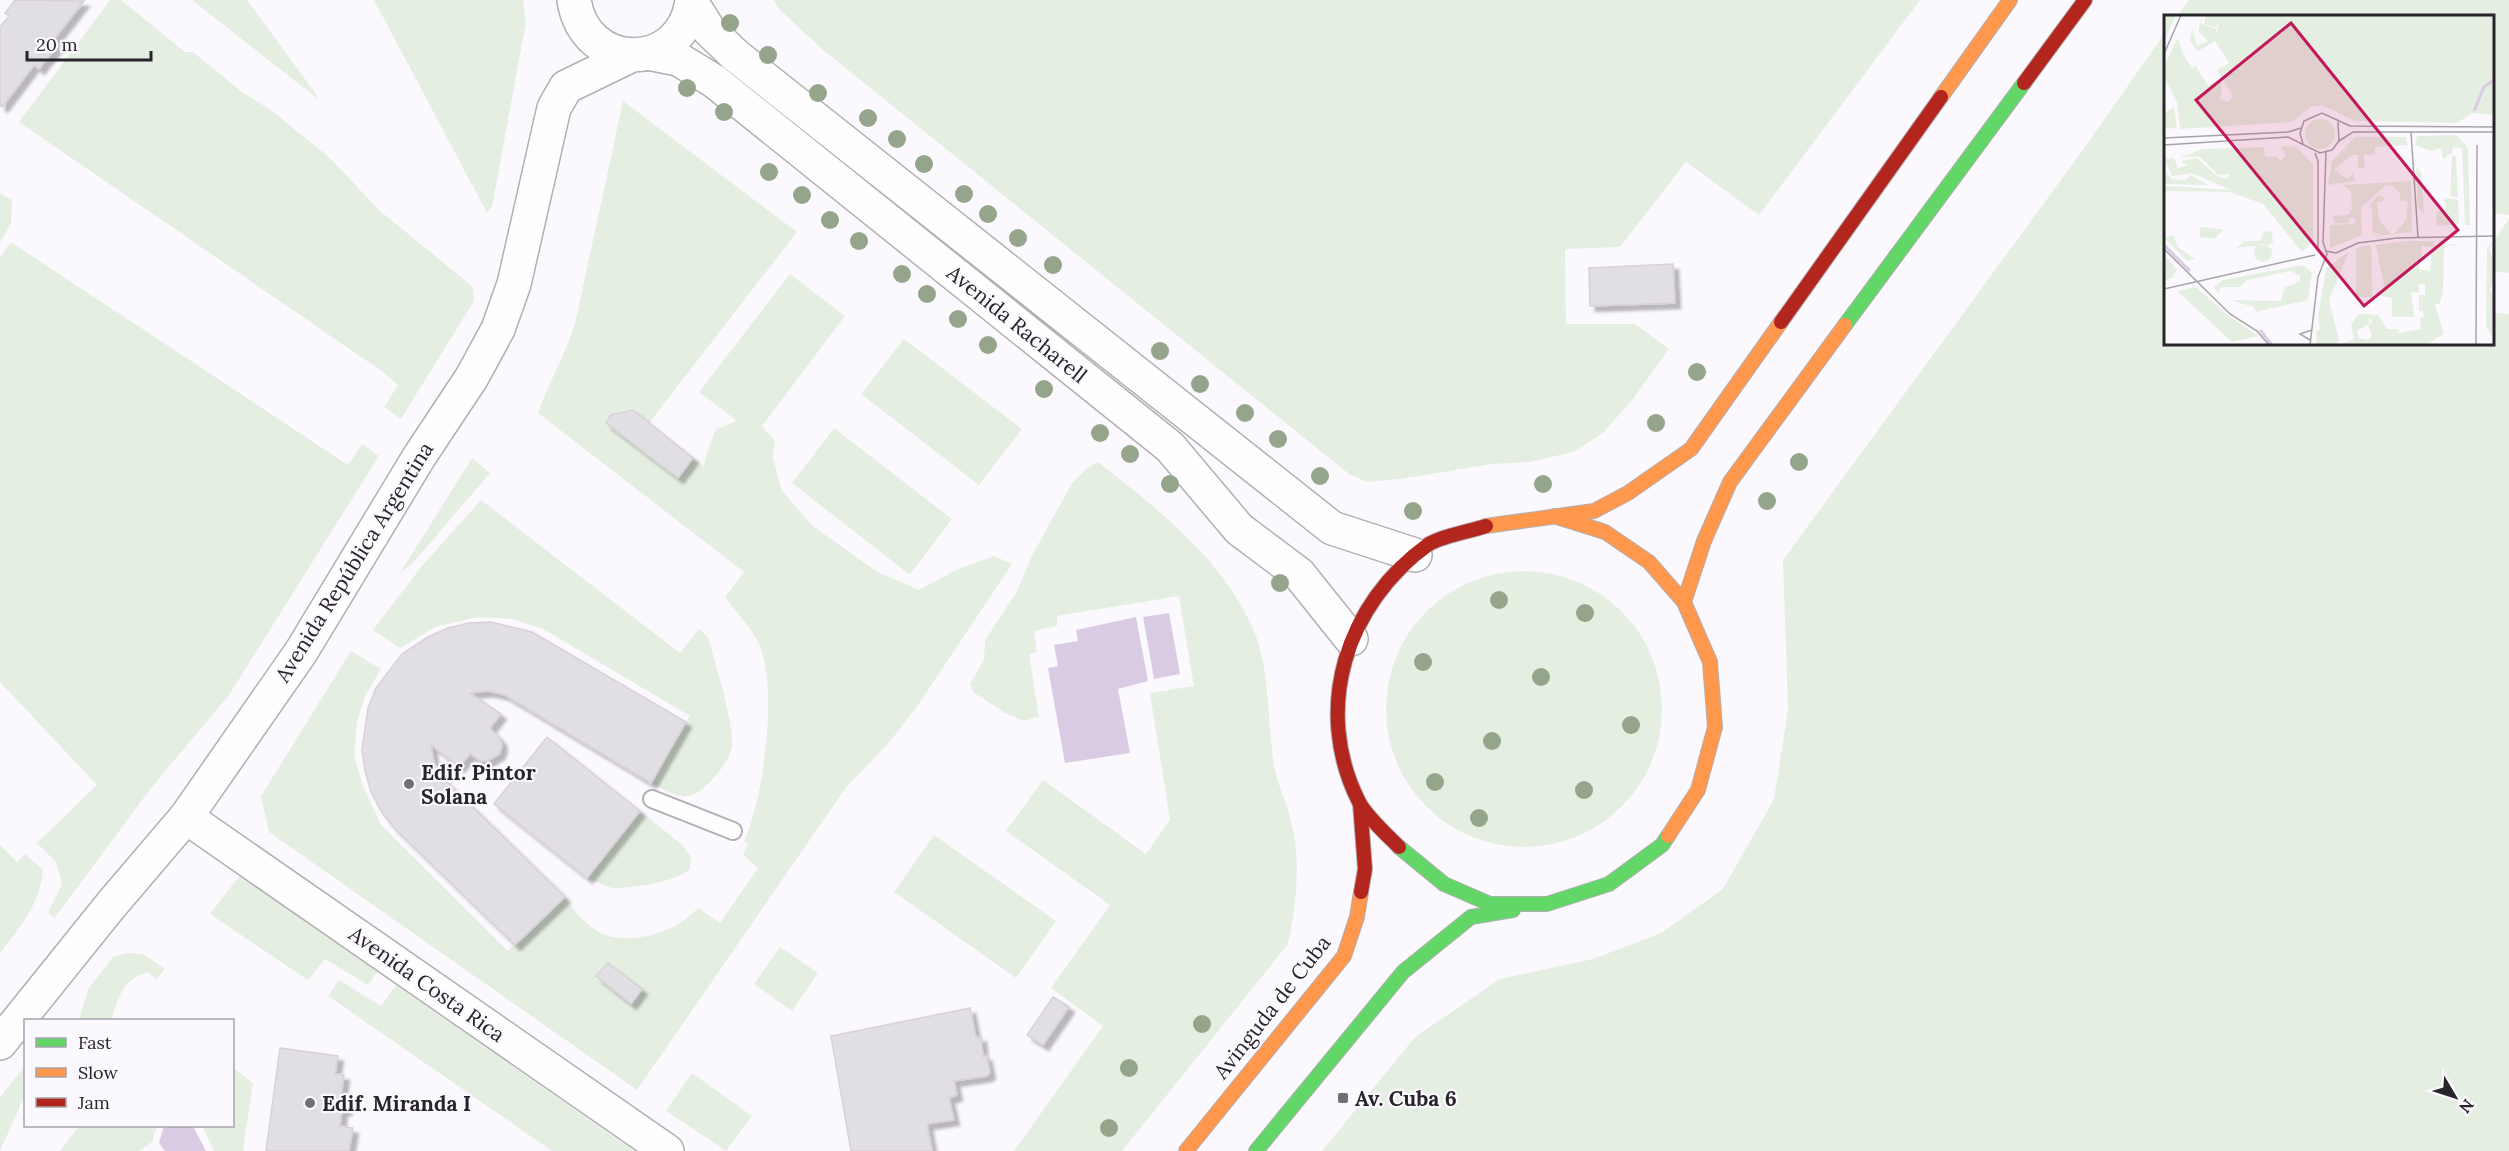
<svg xmlns="http://www.w3.org/2000/svg" width="2509" height="1151" viewBox="0 0 2509 1151" font-family="Lora,serif">
	<style>
		.green { fill: #e5efe1 }
		.water { fill: #dacbe5 }
		.building { fill: #e2dfe4; stroke: #d6d2d8; stroke-width: 1.5; filter: url(#shadow) }
		.lines { fill: none; stroke-linecap: round; stroke-linejoin: round }
		.lane-casing { stroke: #b2afb4; stroke-width: 20 }
		.street-casing { stroke: #b2afb4; stroke-width: 36 }
		.fast-casing { stroke: #b2afb4; stroke-width: 16 }
		.slow-casing { stroke: #b2afb4; stroke-width: 16 }
		.jam-casing { stroke: #b2afb4; stroke-width: 16 }
		.lane { stroke: #fffeff; stroke-width: 16 }
		.street { stroke: #fffeff; stroke-width: 33 }
		.fast { stroke: #63d668; stroke-width: 14 }
		.slow { stroke: #ff974d; stroke-width: 14 }
		.jam { stroke: #b3261e; stroke-width: 14 }
		.tree { fill: #95a58c }
		.poi-dot { fill: #726f74; stroke: #fcf8ff; stroke-width: 2 }
		.labels { text-anchor: middle; dominant-baseline: central; stroke-width: 4.5; stroke-linejoin: round; paint-order: stroke }
		.street-label { font-size: 21px; fill: #27242a; stroke: #fcf8ff }
		.poi-label { font-size: 21px; font-weight: bold; fill: #27242a; stroke: #fcf8ff; text-anchor: start }
		.inset-river { fill: none; stroke: #dacbe5; stroke-width: 3 }
		.inset-road { fill: none; stroke: #a7a4a9; stroke-width: 1.5 }
		.view { fill: #c2185b; fill-opacity: 0.15; stroke: #c2185b; stroke-width: 3 }
		.inset-edge { fill: none; stroke: #27242a; stroke-width: 3 }
	</style>
	<defs>
		<filter id="shadow"><feDropShadow dx="5.5" dy="5.5" stdDeviation="1.5" flood-color="#0004"/></filter>
	</defs>
	<rect width="100%" height="100%" fill="#fcf9fe"/>
	<!-- green -->
	<path class="green" d="M110 0H121L185 52H193L242 92 272 111 330 158 379 210 473 287 474 301 401 419 384 407 398 385 383 372 19 122Z
		M192 0H247L316 94 318 99Z
		M374 0H523L526 22 492 207 487 213Z
		M773 0H1920L1759 215 1686 162 1620 247 1565 249 1566 324H1635L1669 349 1633 399 1603 433 1573 452 1530 462 1492 464 1400 479 1367 482 1349 474 822 49 780 10Z
		M2189 0H2509V215L2493 213 2492 16H2177Z
		M2165 33 2166 344H2492L2493 312 2509 314V1151H1322L1415 1037 1500 979 1593 959 1661 933 1723 889 1774 799 1788 710 1783 560 2082 151Z
		M623 101 797 232 649 423 704 466 707 452 716 429 737 421 699 392 790 274 845 316 762 426 775 441 773 458 782 491 813 526 876 571 919 590 956 570 994 556 1012 564 918 705 888 744 847 786 637 1090 269 832 261 796 351 651 381 669 365 696 357 722 354 755 363 786 381 825 508 951 565 897C574 913 595 935 614 937 644 942 679 929 698 908L720 923 758 868 743 855 748 844 744 841C764 798 779 685 758 642 750 626 735 611 725 597L744 572 538 413C549 382 565 355 575 324Z
		M0 193 12 200 11 224 0 242Z
		M2509 219V273L2493 271V242Z
		M11 242 348 465 362 444 379 456 229 695 151 788 54 919 48 912 62 884 56 862 37 843 97 785 0 682V257Z
		M904 339 1022 429 979 485 861 394Z
		M834 428 952 519 910 575 792 483Z
		M472 458 490 473 414 562 400 573Z
		M1098 462C1158 509 1223 559 1254 631 1271 671 1267 727 1275 770 1278 785 1285 799 1289 813 1302 859 1297 898 1288 944L1122 1151H1014L1103 1026 1051 988 1110 905 1006 831 1043 780 1146 854 1170 820 1150 693 1194 686 1179 596 1057 616V626L1034 631 1037 652 1029 654 1039 717 1023 721 1005 713 973 692 970 684 984 659 985 640 1016 593 1033 554 1071 485 1086 469Z
		M481 500 680 653 699 629 708 637C714 661 737 729 731 750 728 762 717 775 708 784 687 805 674 795 651 783L690 716 543 629 512 619 478 617 435 627 400 648 373 630 421 567Z
		M1386 709a138 138 0 1 1 276 0a138 138 0 1 1-276 0Z
		M640 811 680 843 691 856 690 869C676 882 634 888 614 888 605 887 595 881 587 878Z
		M934 835 1056 921 1016 978 894 892Z
		M0 845 17 862 25 854 43 870C40 904 20 928 0 953Z
		M240 875 377 972 368 985 325 959 308 980 210 914Z
		M780 947 818 973 792 1011 754 984Z
		M128 953 143 954 165 969 156 980 148 972C123 979 118 997 112 1020H79L88 989 113 957Z
		M339 980 381 1006 396 985 634 1151H552L328 996Z
		M25 1066V1095L0 1151V1097Z
		M233 1068 253 1083 243 1151H214L202 1126H232Z
		M692 1073 752 1116 726 1151 666 1111Z
		M79 1126H157L152 1142 139 1151H60Z"/>
	<!-- water -->
	<path class="water" d="M1169 613 1180 674 1154 679 1143 617Z
		M1136 617 1148 681 1118 689 1130 753 1065 763 1048 668 1058 666 1054 645 1078 641 1076 630Z
		M164 1126H193L206 1151H165L159 1143Z"/>
	<!-- building -->
	<path class="building" d="M15 0 84 1 52 42 57 46 39 69 34 65 2 107 0 105V27L9 16 5 13Z
		M1673 264 1675 303 1590 306 1589 268Z
		M633 410 693 458 678 478 606 423 611 415Z
		M491 622 532 632 686 722 651 783 505 695 488 691 470 693 501 714 490 728 501 740 502 747 499 754 488 761H481L470 754 459 767 431 745 434 763 443 778 565 897 515 945 394 828 381 811 371 792 365 771 362 750 368 708 376 688 402 654 428 637 448 628 469 623Z
		M547 737 640 811 587 878 494 804Z
		M608 963 642 989 631 1004 596 976Z
		M1053 997 1069 1007 1043 1045 1027 1035Z
		M970 1008 976 1038 981 1036 983 1057 986 1055 990 1073 987 1076 954 1081 957 1095 949 1098 954 1120 927 1124 932 1151H851L831 1036Z
		M280 1048 338 1056 335 1074 344 1075 341 1096 348 1097 346 1110H342L340 1126 353 1128 349 1151H266Z"/>
	<g class="lines">
		<defs>
			<path id="lane" d="M652 799 733 831"/>
			<path id="street" d="M574 0C585 73 683 73 692 0
				M692 3 709 30 735 55 1332 528 1415 555
				M648 53 678 59 714 81 1170 447 1239 529 1299 574 1351 639
				M186 817 667 1151
				M0 1043 111 905 186 817 301 652 419 457 472 377 498 329 514 284 554 108 566 87 630 56"/>
			<path id="fast" d="M1845 325 2024 83
				M1399 847 1444 884 1490 904H1547L1609 884 1662 845 1668 836
				M1256 1151 1403 972 1471 917 1513 910"/>
			<path id="slow" d="M1941 97 2010 0
				M1554 516 1605 532 1649 562 1684 602 1710 662 1715 727 1698 790 1668 836
				M1486 526 1594 511 1628 493 1691 449 1781 322
				M1684 602 1704 541 1730 482 1845 325
				M1186 1151 1344 956 1357 917 1361 892"/>
			<path id="jam" d="M2024 83 2085 0
				M1781 322 1941 97
				M1360 804 1365 869 1361 892
				M1399 847C1388 836 1366 816 1359 802 1312 709 1346 603 1429 544 1442 536 1471 531 1486 526"/>
		</defs>
		<!-- lane casing -->
		<use href="#lane" class="lane-casing"/>
		<!-- street casing -->
		<use href="#street" class="street-casing"/>
		<!-- fast casing -->
		<use href="#fast" class="fast-casing"/>
		<!-- slow casing -->
		<use href="#slow" class="slow-casing"/>
		<!-- jam casing -->
		<use href="#jam" class="jam-casing"/>
		<!-- lane -->
		<use href="#lane" class="lane"/>
		<!-- street -->
		<use href="#street" class="street"/>
		<!-- fast -->
		<use href="#fast" class="fast"/>
		<!-- slow -->
		<use href="#slow" class="slow"/>
		<!-- jam -->
		<use href="#jam" class="jam"/>
	</g>
	<!-- trees -->
	<g class="tree">
		<circle cx="730" cy="23" r="9"/>
		<circle cx="768" cy="55" r="9"/>
		<circle cx="687" cy="88" r="9"/>
		<circle cx="818" cy="93" r="9"/>
		<circle cx="724" cy="112" r="9"/>
		<circle cx="868" cy="118" r="9"/>
		<circle cx="897" cy="139" r="9"/>
		<circle cx="924" cy="164" r="9"/>
		<circle cx="769" cy="172" r="9"/>
		<circle cx="964" cy="194" r="9"/>
		<circle cx="802" cy="195" r="9"/>
		<circle cx="988" cy="214" r="9"/>
		<circle cx="830" cy="220" r="9"/>
		<circle cx="1018" cy="238" r="9"/>
		<circle cx="859" cy="241" r="9"/>
		<circle cx="1053" cy="265" r="9"/>
		<circle cx="902" cy="274" r="9"/>
		<circle cx="927" cy="294" r="9"/>
		<circle cx="958" cy="319" r="9"/>
		<circle cx="988" cy="345" r="9"/>
		<circle cx="1160" cy="351" r="9"/>
		<circle cx="1697" cy="372" r="9"/>
		<circle cx="1200" cy="384" r="9"/>
		<circle cx="1044" cy="389" r="9"/>
		<circle cx="1245" cy="413" r="9"/>
		<circle cx="1656" cy="423" r="9"/>
		<circle cx="1100" cy="433" r="9"/>
		<circle cx="1278" cy="439" r="9"/>
		<circle cx="1130" cy="454" r="9"/>
		<circle cx="1799" cy="462" r="9"/>
		<circle cx="1320" cy="476" r="9"/>
		<circle cx="1170" cy="484" r="9"/>
		<circle cx="1543" cy="484" r="9"/>
		<circle cx="1767" cy="501" r="9"/>
		<circle cx="1413" cy="511" r="9"/>
		<circle cx="1280" cy="583" r="9"/>
		<circle cx="1499" cy="600" r="9"/>
		<circle cx="1585" cy="613" r="9"/>
		<circle cx="1423" cy="662" r="9"/>
		<circle cx="1541" cy="677" r="9"/>
		<circle cx="1631" cy="725" r="9"/>
		<circle cx="1492" cy="741" r="9"/>
		<circle cx="1435" cy="782" r="9"/>
		<circle cx="1584" cy="790" r="9"/>
		<circle cx="1479" cy="818" r="9"/>
		<circle cx="1202" cy="1024" r="9"/>
		<circle cx="1129" cy="1068" r="9"/>
		<circle cx="1109" cy="1128" r="9"/>
	</g>
	<!-- markers -->
	<g class="poi-dot">
		<circle cx="409" cy="784" r="6"/>
		<rect x="1337" y="1092" width="12" height="12" rx="3"/>
		<circle cx="310" cy="1103" r="6"/>
	</g>
	<g class="labels">
		<!-- street labels -->
		<g class="street-label">
			<text transform="translate(1017 324) rotate(39)">Avenida Racharell</text>
			<text transform="translate(354 562) rotate(-58)">Avenida República Argentina</text>
			<text transform="translate(427 984) rotate(35)">Avenida Costa Rica</text>
			<text transform="translate(1272 1007) rotate(-52)">Avinguda de Cuba</text>
		</g>
		<!-- poi labels -->
		<g class="poi-label">
			<text x="421" y="772">Edif. Pintor<tspan x="421" dy="24">Solana</tspan></text>
			<text x="1355" y="1098">Av. Cuba 6</text>
			<text x="322" y="1103">Edif. Miranda I</text>
		</g>
	</g>
	<!-- overview -->
	<g transform="translate(2164 15)">
		<rect width="330" height="330" fill="#fcf9fe"/>
		<path d="M0 0H12L0 27ZM42 0H330V100L308 98 293 108 191 106 158 90 147 92 127 107 16 114 13 87 0 62V50L14 23 18 37 28 53 32 51 44 71 54 65 58 72 56 85 65 87 69 81 53 55 65 48 51 26 34 36 26 26 28 13 33 31 44 26 34 16 38 2V9L52 14V20L56 3 52 13 40 9ZM10 92 13 113 0 114V98ZM141 119a15 15 0 1 1 30 0a15 15 0 1 1-30 0ZM293 120 304 133 306 210H301L298 134 289 132 288 138 279 144 277 133 267 136 251 130 253 121ZM191 122H242L244 130 211 132V139L200 140 201 153H194V140H189L170 154 183 164 189 158 191 166 164 170 168 146ZM117 131 132 132 149 149V226L138 237 99 189 66 177 0 176V172L7 171 66 175 28 158 8 161 0 144 10 143 14 153 23 150 17 146 33 143 53 161 63 164 67 159 54 160 36 142H16L39 134 100 132 101 142 112 141 116 146 122 141ZM288 140 292 142 294 183 286 181ZM252 152 257 157 260 198 254 193ZM0 155 8 164 21 165 27 160 44 170 0 169ZM247 166 248 217 230 219 242 205 244 186 236 185V178L227 170 221 171 197 192 198 220 166 233V210L191 209V203H185V208H170L169 201 184 200 188 194 187 176 179 170ZM213 181H219L221 186 213 187 215 205 227 219 206 222 218 219 209 218 208 192H205ZM284 183 294 185 295 209 273 211 272 198 282 193 280 185ZM36 212 49 213 59 215 50 224 36 222ZM108 216 109 229 72 233 81 226H96L100 217ZM9 220 14 232 31 244 23 246 0 223ZM330 225 325 234 330 247V269L325 275 330 278 328 322 322 311 323 234ZM242 226H272L267 232 258 231 255 254 266 256 268 230 298 229 280 232 279 276 276 288 271 290 280 319 262 330H174L190 324 187 309 195 299 214 300 223 314H234L235 318 257 314 256 302H260L259 296H255V280H261V269H255V277H247L250 302H228V283L216 281 215 277 221 275 212 230ZM204 303 209 306 204 311 208 321 204 325 195 323 193 316 206 308ZM90 238a9 9 0 1 1 18 0a9 9 0 1 1-18 0ZM207 230 208 282H192V233ZM185 237 165 285 175 325 171 330H153L152 317 156 314 154 302 162 253ZM0 239 13 255 8 263 0 265ZM139 250 148 257 144 285 92 297 90 292 66 285 117 286 120 273 136 266V261L127 256 83 265 76 272H58L54 278 50 272 59 265ZM32 272 61 298 95 321 68 327 13 276Z" fill="#e5efe1" fill-rule="evenodd"/>
		<path class="inset-river" d="M310 96 320 72 330 65M0 230 26 256M96 315 108 330"/>
		<path class="inset-road" d="M0 39 17 0M247 117 254 222M0 123 124 117 137 113M175 126 189 117H330M139 129 136 118 140 106 158 98 186 111 330 112M0 130 124 122 156 138 168 135 175 126 174 107M151 138 154 146V234M0 234 66 299 93 316 105 330M162 236 172 238 194 228 233 223 330 221M0 274 151 240M146 325 136 319 148 315M146 330 154 262 163 239 159 227 162 137M312 330 313 130"/>
		<path class="view" d="M127 8 294 215 200 291 32 85Z"/>
		<rect width="330" height="330" class="inset-edge"/>
	</g>
	<!-- legend -->
	<rect x="24" y="1019" width="210" height="108" fill="#fcf8ff" stroke="#a7a3aa" stroke-width="1.5"/>
	<rect x="36" y="1038" width="30" height="9" fill="#63d668" stroke="#a7a3aa" stroke-width="1.5"/>
	<text x="78" y="1049" font-size="18" fill="#27242a">Fast</text>
	<rect x="36" y="1068" width="30" height="9" fill="#ff974d" stroke="#a7a3aa" stroke-width="1.5"/>
	<text x="78" y="1079" font-size="18" fill="#27242a">Slow</text>
	<rect x="36" y="1098" width="30" height="9" fill="#b3261e" stroke="#a7a3aa" stroke-width="1.5"/>
	<text x="78" y="1109" font-size="18" fill="#27242a">Jam</text>
	<!-- north arrow -->
	<g transform="translate(2455 1097) rotate(129)" stroke="#fcf8ff" stroke-width="4.5" paint-order="stroke">
	<path d="M0-4.5L10 22L0 15L-10 22Z" fill="#27242a"/>
	<text y="-9" font-size="16" font-weight="bold" text-anchor="middle" fill="#27242a">N</text>
	</g>
	<!-- scale -->
	<path d="M27 51v9h124v-9" fill="none" stroke="#27242a" stroke-width="3"/>
	<text x="36" y="51" font-size="18" fill="#27242a" stroke="#fcf8ff" stroke-width="4.5" paint-order="stroke">20 m</text>
</svg>
